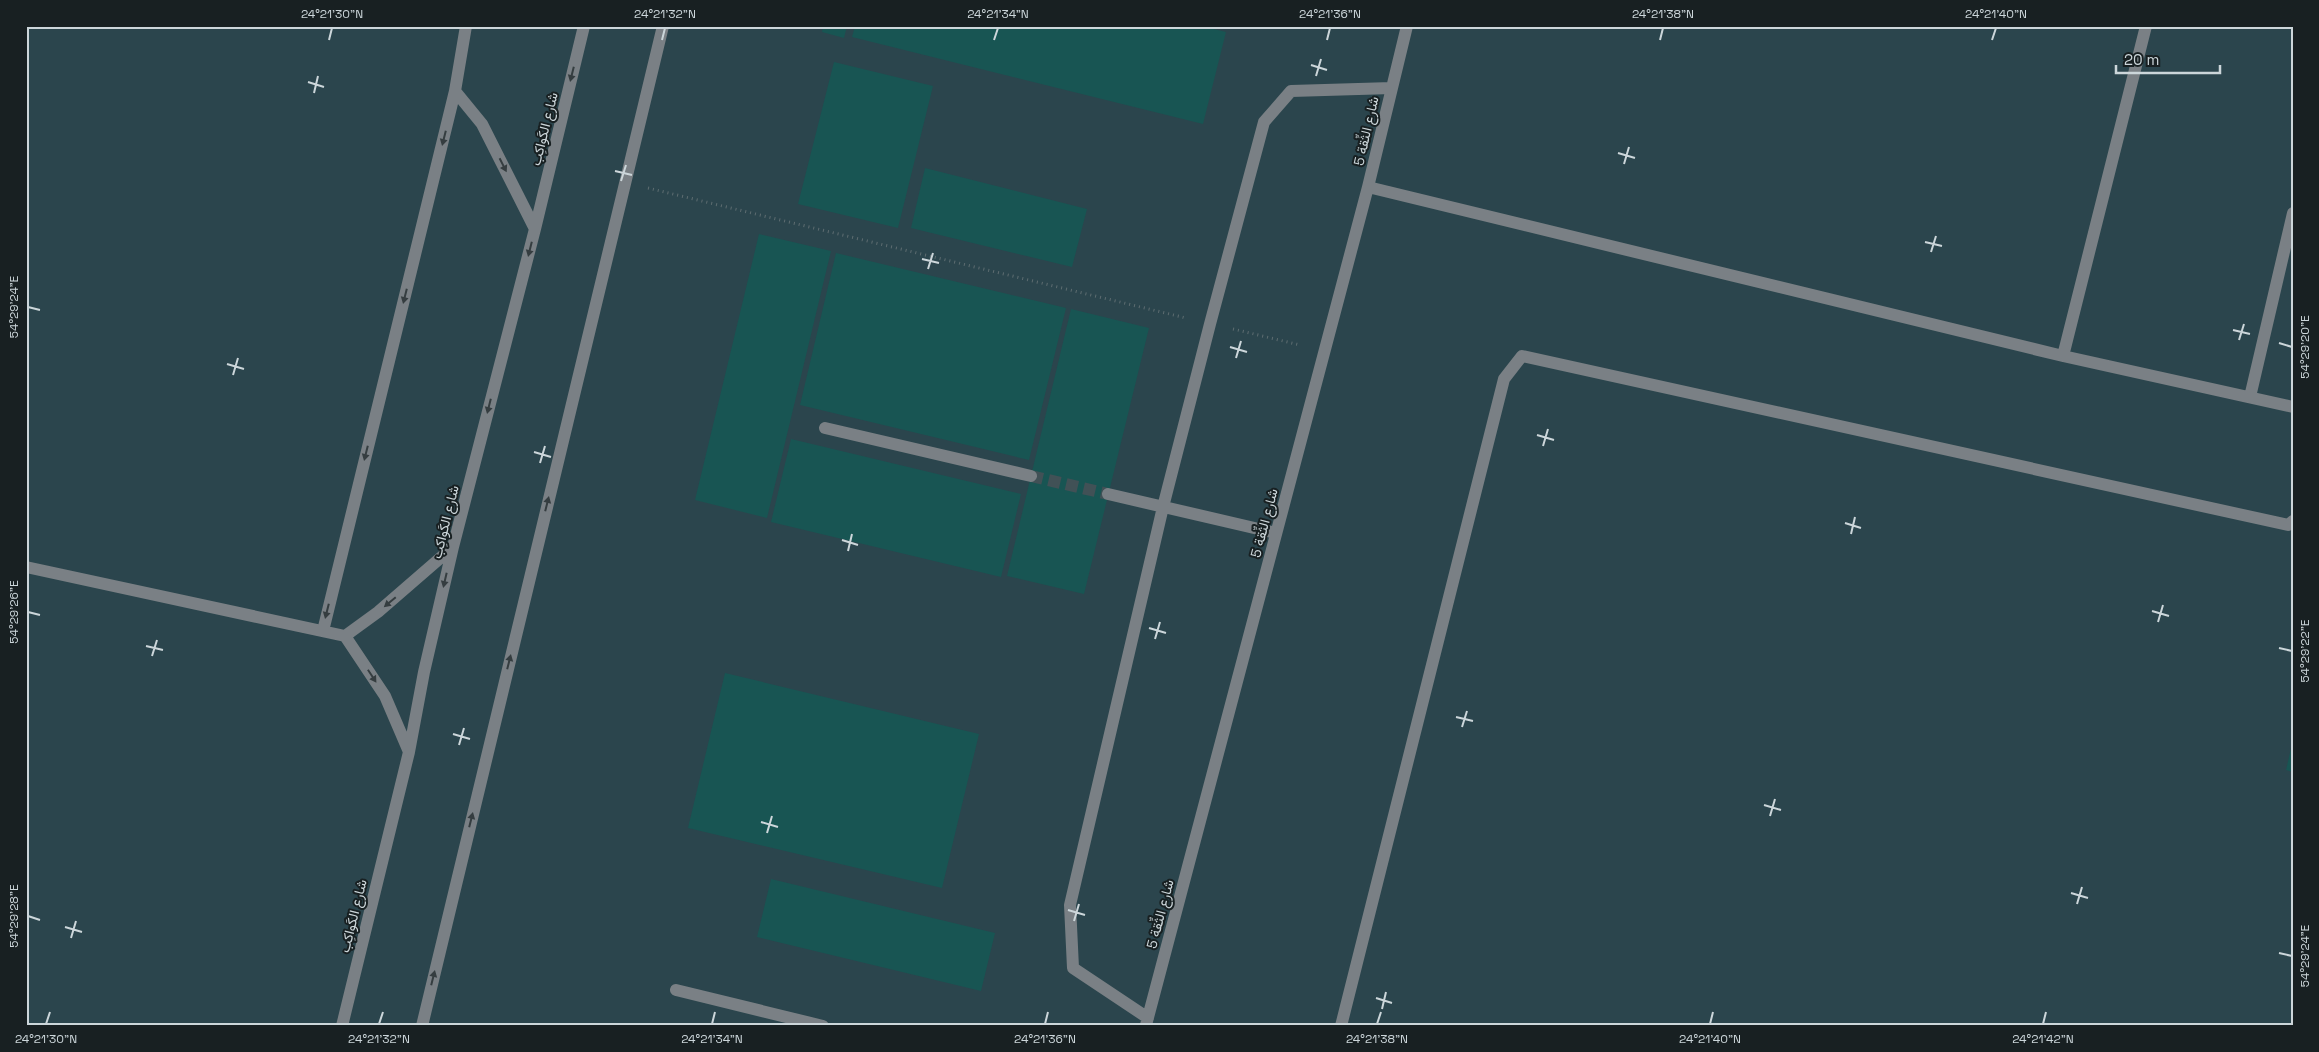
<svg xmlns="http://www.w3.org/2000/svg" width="2319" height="1052" viewBox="0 0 2319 1052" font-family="'Space Grotesk',Vazirmatn,sans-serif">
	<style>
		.built { fill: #2b454d }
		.building { fill: #185553 }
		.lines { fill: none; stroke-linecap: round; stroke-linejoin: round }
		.minor-tunnel { stroke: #415156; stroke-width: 12; stroke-dasharray: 12 6; stroke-linecap: butt }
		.path { stroke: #5e6d71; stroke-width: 3; stroke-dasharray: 1 4; stroke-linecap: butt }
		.minor { stroke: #7a8085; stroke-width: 12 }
		.oneway { fill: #353d40 }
		.ticks { fill: none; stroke: #ccd6da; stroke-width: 2 }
		.labels { text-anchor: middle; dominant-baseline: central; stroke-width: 4; stroke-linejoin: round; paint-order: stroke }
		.street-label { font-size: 14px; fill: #ccd6da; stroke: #182022 }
		.neatline { fill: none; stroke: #ccd6da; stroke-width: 2 }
		.ticks-label { font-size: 12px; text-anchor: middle; fill: #ccd6da }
	</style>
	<rect width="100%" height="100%" fill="#293a3f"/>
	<!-- built -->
	<path class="built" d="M26 26H2293V1026H26Z"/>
	<!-- building -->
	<path class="building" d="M823 26H847L844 38 822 32Z
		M855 26H1202L1226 32 1203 124 852 37Z
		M834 62 933 86 898 228 798 204Z
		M925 168 1087 209 1072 267 911 228Z
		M759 234 831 251 767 518 695 500Z
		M836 253 1066 308 1029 460 800 405Z
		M1071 309 1149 328 1084 594 1007 576Z
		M791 439 1021 494 1001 577 771 522Z
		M725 673 979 734 942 888 688 828Z
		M2292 744H2293V772L2286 770Z
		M771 879 995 933 981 991 757 937Z"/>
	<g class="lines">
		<!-- minor-tunnel -->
		<path class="minor-tunnel" d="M1031 476 1108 494"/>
		<!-- path -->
		<path class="path" d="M648 188 1186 318
			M1233 329 1300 345"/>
		<!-- minor -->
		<path class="minor" d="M466 26 455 91 482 124 535 229
			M1368 187 2063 356 2293 407
			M2063 356 2146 26
			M2250 397 2293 213
			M825 428 1031 476
			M1108 494 1276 533
			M26 567 345 636 385 696 409 752
			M323 631 455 91
			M345 636 378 612 453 547
			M676 990 823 1026
			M1148 1018 1073 968 1070 905 1163 507 1210 324 1264 122 1291 91 1392 88
			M1146 1025 1368 187 1407 26
			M342 1026 409 752 424 672 453 547 535 229 584 26
			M422 1026 663 26
			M1341 1026 1504 379 1522 356 2288 525 2293 521"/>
	</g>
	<!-- one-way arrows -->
	<defs><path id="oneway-solid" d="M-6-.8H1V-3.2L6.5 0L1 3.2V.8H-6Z" transform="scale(1.25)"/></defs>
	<g class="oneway">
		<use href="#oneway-solid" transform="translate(572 74) rotate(104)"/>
		<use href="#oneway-solid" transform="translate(444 138) rotate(104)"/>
		<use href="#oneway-solid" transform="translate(503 165) rotate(63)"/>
		<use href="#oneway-solid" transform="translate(530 249) rotate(104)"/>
		<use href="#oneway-solid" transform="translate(405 296) rotate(104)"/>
		<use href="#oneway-solid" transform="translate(489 406) rotate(104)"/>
		<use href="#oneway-solid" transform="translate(366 453) rotate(104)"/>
		<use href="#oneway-solid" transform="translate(547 504) rotate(-76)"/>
		<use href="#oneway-solid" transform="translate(445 580) rotate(103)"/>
		<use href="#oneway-solid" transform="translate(390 602) rotate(140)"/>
		<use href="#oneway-solid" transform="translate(327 611) rotate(104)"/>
		<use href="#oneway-solid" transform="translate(509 662) rotate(-76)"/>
		<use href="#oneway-solid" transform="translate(372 676) rotate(57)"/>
		<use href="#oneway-solid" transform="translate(471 820) rotate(-76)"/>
		<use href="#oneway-solid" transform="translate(433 978) rotate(-76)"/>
	</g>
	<!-- ticks -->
	<path class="ticks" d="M329 40 332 28M662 40 665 28M994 40 998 28M1327 40 1330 28M1660 40 1663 28M1992 40 1996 28M1311 65 1327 70M1316 76 1321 59M308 82 324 87M314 93 318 76M1618 153 1635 158M1624 164 1629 147M615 171 632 175M621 181 626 165M1925 242 1942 246M1931 252 1936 236M922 259 939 263M928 269 933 253M28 307 40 310M2233 330 2250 334M2239 340 2244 324M2279 343 2292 347M1230 347 1247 352M1236 358 1241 341M227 364 244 369M233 375 238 358M1537 435 1554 440M1543 446 1548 429M534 452 551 457M540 463 545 446M1845 523 1861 528M1851 534 1855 517M842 540 858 545M848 551 852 534M2152 611 2169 616M28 612 40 615M2158 622 2163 605M1149 628 1166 633M1155 639 1160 622M146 646 163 650M2279 648 2292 651M152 656 157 640M1456 717 1473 721M1462 727 1467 711M453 734 470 739M459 745 464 728M1764 805 1781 810M1770 816 1775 799M761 822 778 827M767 833 772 816M2071 893 2088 898M2077 904 2082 887M1068 910 1085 915M28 916 40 920M1074 921 1079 904M65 927 82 932M71 938 76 921M2279 953 2292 956M1376 998 1392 1003M1382 1009 1386 992M46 1024 50 1012M379 1024 383 1012M712 1024 715 1012M1045 1024 1048 1012M1377 1024 1381 1012M1710 1024 1713 1012M2043 1024 2046 1012"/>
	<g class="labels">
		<!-- street labels -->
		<g class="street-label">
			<text transform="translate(544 129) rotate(-76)">شارع الكَواكِب</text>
			<text transform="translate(1366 131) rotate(-77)">شارع الثِّقة 5</text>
			<text transform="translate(445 522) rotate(-76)">شارع الكَواكِب</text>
			<text transform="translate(1264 523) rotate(-75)">شارع الثِّقة 5</text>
			<text transform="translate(1160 914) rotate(-75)">شارع الثِّقة 5</text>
			<text transform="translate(353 916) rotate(-76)">شارع الكَواكِب</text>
		</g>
	</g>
	<!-- border -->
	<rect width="2319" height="1052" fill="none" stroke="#182022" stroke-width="55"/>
	<!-- scale -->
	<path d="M2116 65v8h104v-8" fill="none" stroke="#ccd6da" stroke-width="2.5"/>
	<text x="2124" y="65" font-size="15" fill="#ccd6da" stroke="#182022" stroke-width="4" paint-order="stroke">20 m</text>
	<rect x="28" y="28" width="2264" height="996" class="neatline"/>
	<g class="ticks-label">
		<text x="332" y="18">24°21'30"N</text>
		<text x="665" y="18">24°21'32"N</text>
		<text x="998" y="18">24°21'34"N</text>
		<text x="1330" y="18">24°21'36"N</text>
		<text x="1663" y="18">24°21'38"N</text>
		<text x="1996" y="18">24°21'40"N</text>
		<text transform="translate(14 307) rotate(-90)" y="4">54°29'24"E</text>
		<text transform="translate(2305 347) rotate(-90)" y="4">54°29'20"E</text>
		<text transform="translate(14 612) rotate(-90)" y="4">54°29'26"E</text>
		<text transform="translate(2305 651) rotate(-90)" y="4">54°29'22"E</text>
		<text transform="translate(14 916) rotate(-90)" y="4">54°29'28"E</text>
		<text transform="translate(2305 956) rotate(-90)" y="4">54°29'24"E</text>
		<text x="46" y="1043">24°21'30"N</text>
		<text x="379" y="1043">24°21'32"N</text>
		<text x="712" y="1043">24°21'34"N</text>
		<text x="1045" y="1043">24°21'36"N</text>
		<text x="1377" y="1043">24°21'38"N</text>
		<text x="1710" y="1043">24°21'40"N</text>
		<text x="2043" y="1043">24°21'42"N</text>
	</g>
</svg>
